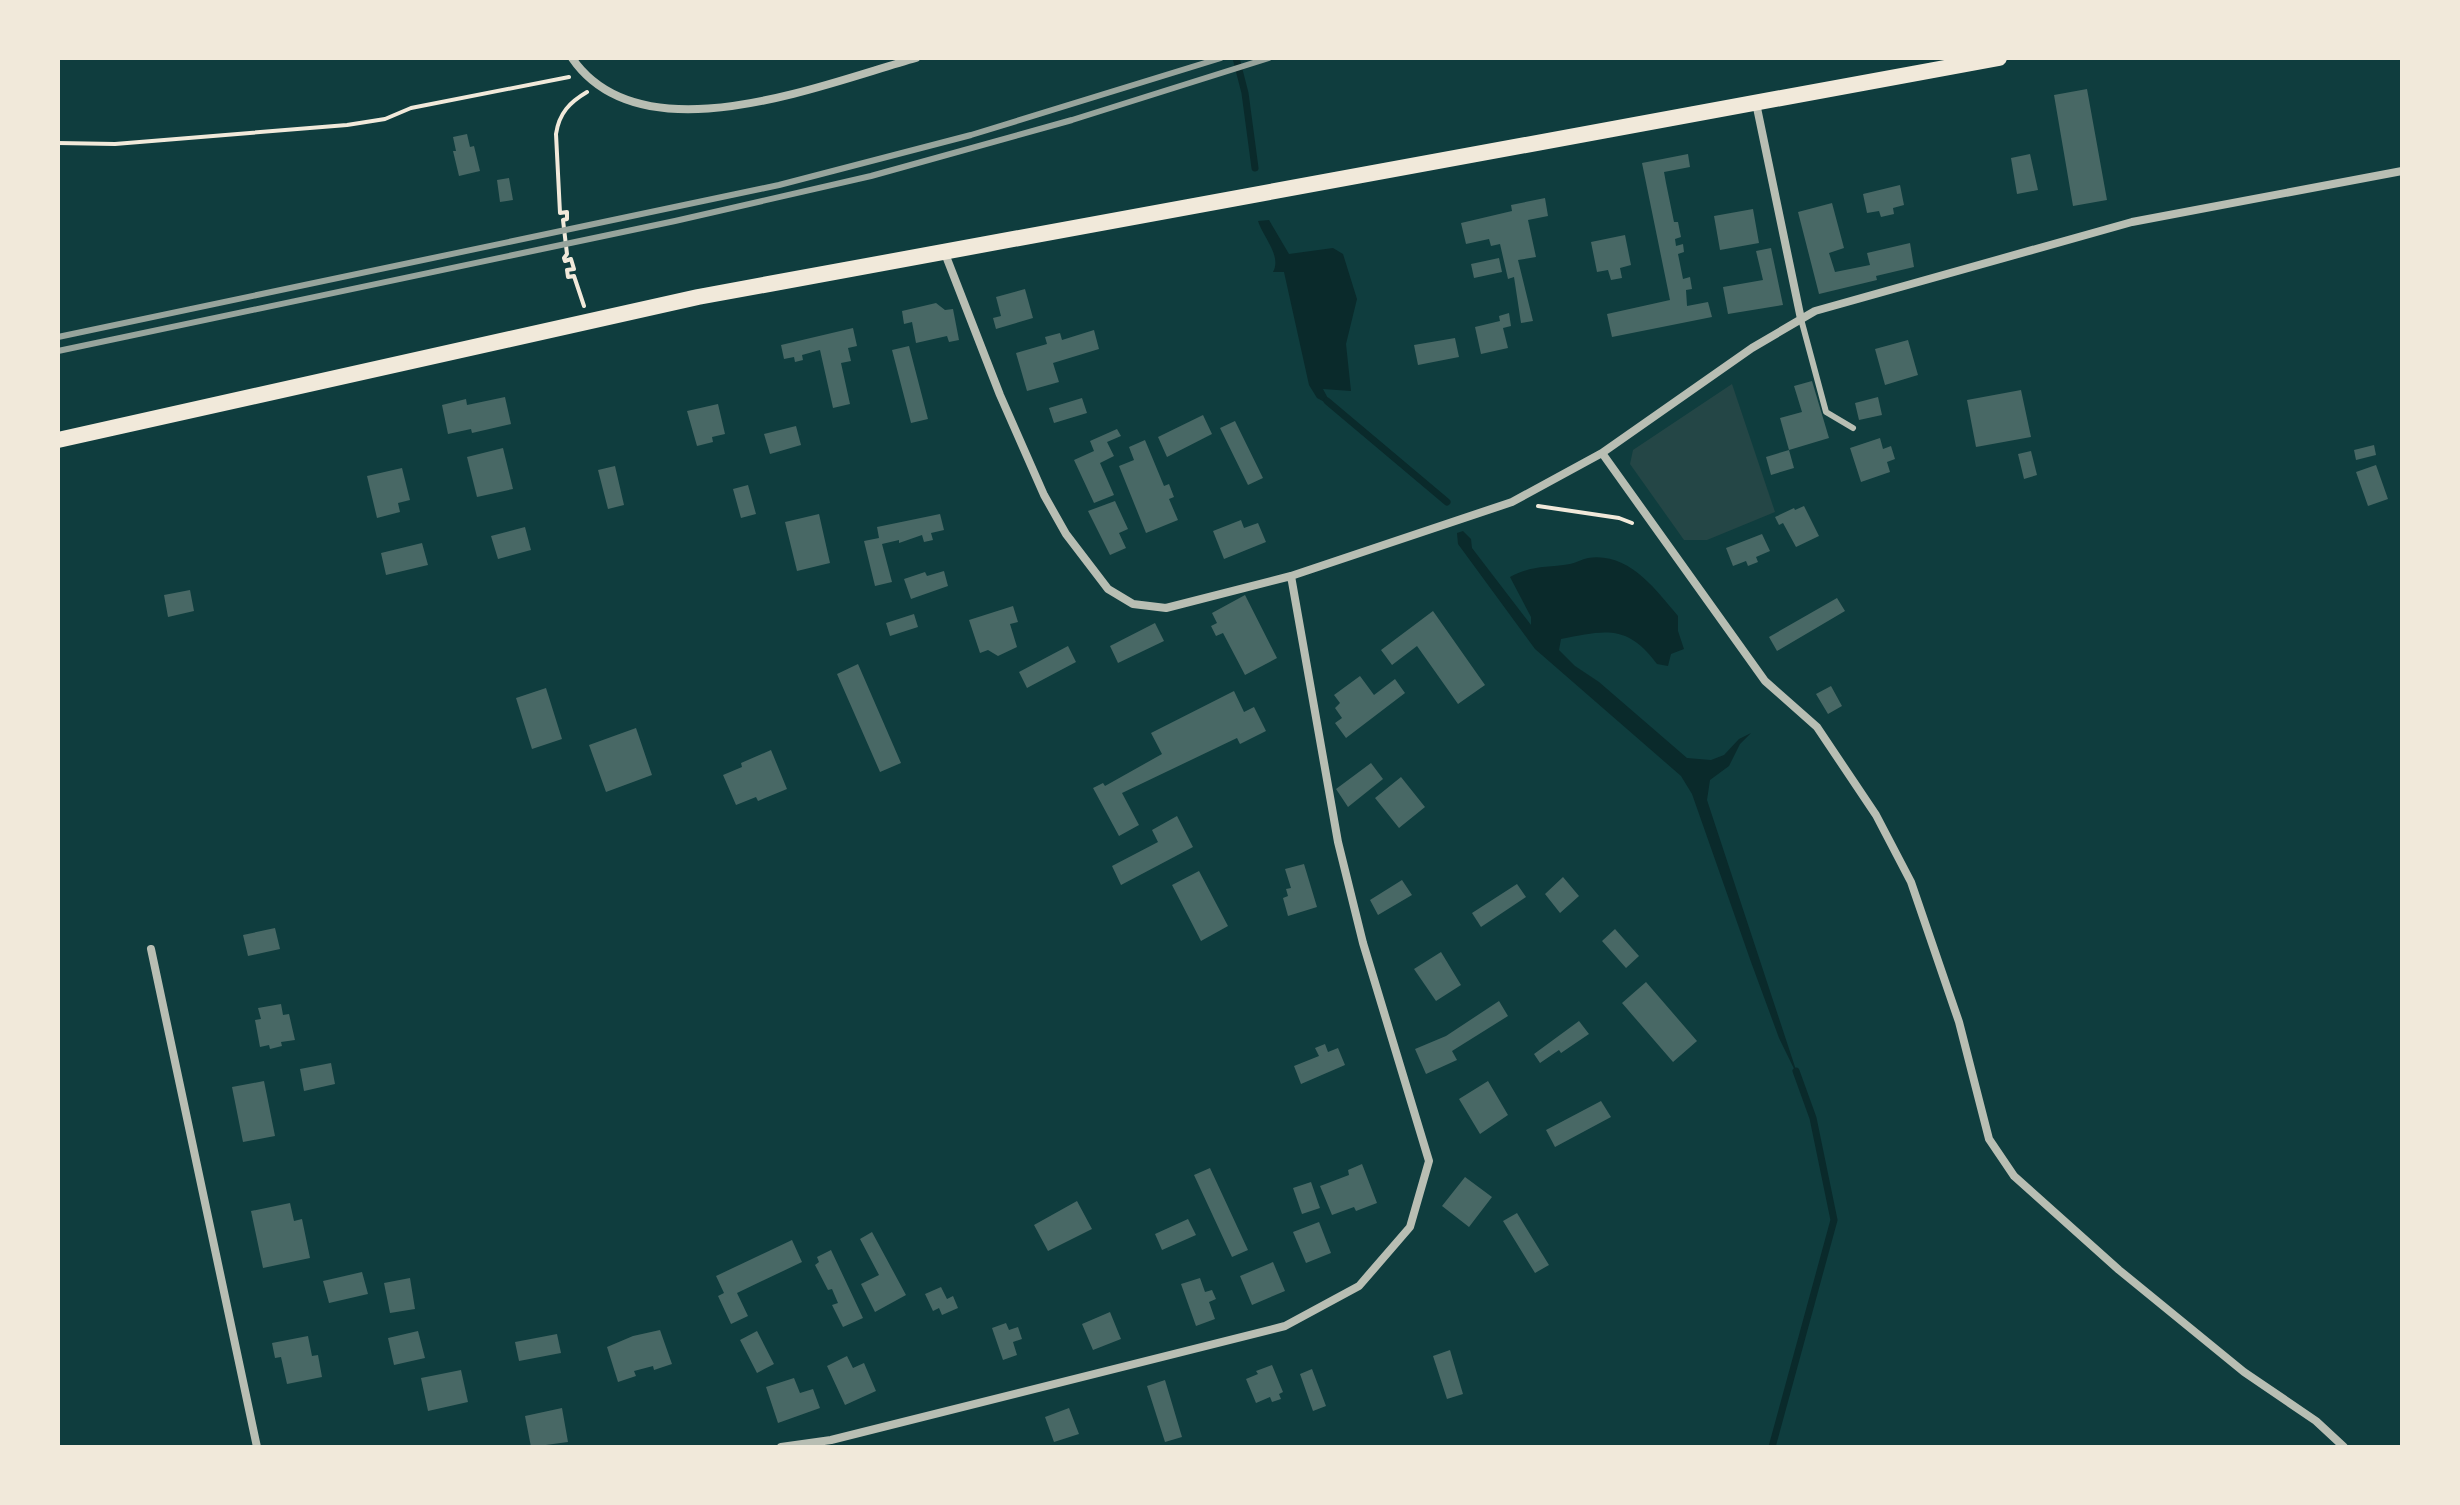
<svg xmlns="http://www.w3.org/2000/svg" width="2460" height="1505" viewBox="0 0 2460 1505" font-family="'Noto Sans',sans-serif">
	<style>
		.green { fill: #244646 }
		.water { fill: #0a2a2b }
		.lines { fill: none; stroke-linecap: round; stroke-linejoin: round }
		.stream { stroke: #0a2a2b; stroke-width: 7 }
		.building { fill: #486865 }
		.path { stroke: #f1e9da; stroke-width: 4 }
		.service { stroke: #b8beb3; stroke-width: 6 }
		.minor { stroke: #b8beb3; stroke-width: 8 }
		.secondary { stroke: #f1e9da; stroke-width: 16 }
		.rail { stroke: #97a49c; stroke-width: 6 }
	</style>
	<rect width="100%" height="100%" fill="#0f3d3e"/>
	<!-- green -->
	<path class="green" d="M1732 384 1775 512 1707 540H1684L1630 464 1633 450Z"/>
	<!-- water -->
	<path class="water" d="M1269 220 1289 254 1333 248 1343 254 1357 299 1346 344 1351 391 1323 389 1332 406 1317 398 1309 385 1284 272H1273C1282 256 1263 237 1258 221Z
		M1463 531 1471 539 1472 548 1531 625V617L1510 577C1532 565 1546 568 1570 564 1576 563 1582 559 1588 558 1629 552 1655 589 1678 616V631L1684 649 1671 654 1668 666 1657 664C1628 624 1605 630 1561 639L1559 650 1575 666 1599 682 1687 758 1711 760 1724 755 1739 739 1751 733 1740 744 1729 766 1710 780 1707 800 1799 1079 1779 1038 1751 962 1692 794 1681 776 1535 649 1458 544 1457 533Z"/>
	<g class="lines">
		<!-- stream -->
		<path class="stream" d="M1236 58 1245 93 1255 168
			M1327 401 1447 502
			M1772 1447 1834 1220 1813 1118 1796 1071"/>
	</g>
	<!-- building -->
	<path class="building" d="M2087 89 2107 200 2073 206 2054 95Z
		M467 134 470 147 474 146 480 171 459 176 453 151H456L453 137Z
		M1688 154 1690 167 1664 172 1666 183 1674 222H1678L1681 237 1675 239 1676 246 1683 244 1684 252 1678 254 1683 279 1690 277 1692 289 1686 290 1687 306 1708 302 1712 317 1612 337 1607 314 1670 300 1642 163Z
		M2030 154 2038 190 2017 194 2011 158Z
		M509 178 513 200 500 202 497 180Z
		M1900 185 1904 205 1893 208 1894 214 1881 217 1879 211 1867 213 1863 194Z
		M1545 198 1548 216 1528 220 1536 257 1518 260 1533 321 1521 323 1514 277 1508 279 1500 244 1491 246 1489 239 1466 244 1461 223 1512 211 1511 205Z
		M1832 203 1844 248 1829 253 1835 272 1870 265 1867 253 1910 243 1914 267 1876 276 1877 280 1819 294 1798 212Z
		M1753 209 1759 243 1720 250 1714 216Z
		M1625 235 1631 265 1620 268 1622 278 1611 280 1608 270 1597 272 1591 242Z
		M1771 248 1783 305 1728 314 1723 287 1763 280 1756 251Z
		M1499 258 1502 272 1474 278 1471 264Z
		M1025 289 1033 318 996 329 993 318 1001 316 996 297Z
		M936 303 945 310 953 309 959 340 949 342 947 336 916 343 912 322 904 324 902 311Z
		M1509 313 1511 326 1503 328 1508 348 1481 354 1475 327 1500 321 1499 316Z
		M853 328 857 346 848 348 851 361 841 363 850 404 833 408 820 350 802 355 803 360 795 362 794 357 784 359 781 345Z
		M1094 330 1099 349 1053 363 1059 382 1027 391 1016 353 1047 344 1045 337 1060 333 1062 340Z
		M1455 338 1459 357 1418 365 1414 345Z
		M1908 340 1918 375 1885 385 1875 349Z
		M909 346 928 419 911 423 892 350Z
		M1812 381 1829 438 1789 450 1794 468 1771 475 1766 457 1789 450 1780 418 1802 412 1794 386Z
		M2021 390 2031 437 1976 447 1967 400Z
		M505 397 511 424 472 433 471 429 448 434 442 405 466 399 467 405Z
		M1878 397 1882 415 1859 420 1855 403Z
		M1082 398 1087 413 1054 423 1049 408Z
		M718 404 725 434 712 437 713 442 697 446 687 411Z
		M1203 415 1212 434 1167 457 1158 437Z
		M1235 421 1263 478 1248 485 1220 428Z
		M796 426 801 445 770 454 764 434Z
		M1117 429 1121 436 1107 442 1114 456 1100 463 1114 495 1094 503 1074 460 1094 451 1090 441Z
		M1880 438 1883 449 1891 446 1895 459 1887 462 1890 472 1861 482 1850 448Z
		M1145 440 1164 486 1169 484 1174 497 1169 499 1178 520 1146 533 1119 466 1134 460 1129 447Z
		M2374 445 2376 455 2356 460 2354 450Z
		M503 448 513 489 477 497 467 457Z
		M2031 451 2037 475 2024 479 2018 454Z
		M2376 465 2388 499 2368 506 2356 472Z
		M615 466 624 505 608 509 598 470Z
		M402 468 410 500 398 503 400 512 377 518 367 476Z
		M748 485 756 514 741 518 733 489Z
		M1115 501 1128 529 1119 533 1126 548 1110 555 1088 511Z
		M1804 506 1819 536 1796 547 1783 523 1779 525 1775 517 1794 508 1795 510Z
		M819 514 830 563 797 571 785 522Z
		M940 514 944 530 931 533 933 540 924 542 922 535 899 543V540L882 544 892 582 875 586 864 541 879 538 877 527Z
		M1241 520 1244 528 1258 523 1266 542 1224 559 1213 531Z
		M525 527 531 550 498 559 491 536Z
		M1762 534 1770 551 1756 557 1758 562 1748 566 1746 561 1733 566 1726 548Z
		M422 543 428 565 386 575 381 553Z
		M944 571 948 586 911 599 904 579 925 572 927 576Z
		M190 590 194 611 168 617 164 595Z
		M1245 595 1277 658 1245 675 1223 633 1216 636 1211 626 1217 623 1212 613Z
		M1837 598 1845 611 1777 651 1769 637Z
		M1013 606 1018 622 1010 624 1017 647 998 656 988 650 980 653 969 620Z
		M1433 611 1485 685 1458 704 1417 646 1392 665 1381 650Z
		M914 614 918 627 890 636 886 623Z
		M1155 623 1164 641 1118 663 1110 646Z
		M1068 646 1076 662 1027 688 1019 672Z
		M858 664 901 763 880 772 837 674Z
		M1360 676 1374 695 1395 679 1405 693 1346 738 1335 723 1342 718 1335 708 1340 703 1334 695Z
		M1831 686 1842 706 1828 714 1816 694Z
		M546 688 562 739 532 749 516 698Z
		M1234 691 1244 712 1254 707 1266 731 1240 744 1237 738 1122 793 1139 825 1119 836 1093 788 1103 783 1105 786 1162 754 1151 733Z
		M636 728 652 775 606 792 589 745Z
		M771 750 787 789 758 801 756 797 736 805 723 775 742 767 741 763Z
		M1371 763 1383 779 1348 807 1336 789Z
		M1401 777 1425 807 1399 828 1375 798Z
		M1177 816 1193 847 1121 885 1112 866 1158 842 1152 830Z
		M1304 864 1317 907 1288 916 1283 898 1288 896 1286 889 1291 888 1285 869Z
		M1199 871 1228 926 1201 941 1172 885Z
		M1563 877 1579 896 1560 913 1545 894Z
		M1402 880 1412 895 1378 915 1370 900Z
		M1517 884 1526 897 1481 927 1472 913Z
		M275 928 280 949 248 956 243 935Z
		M1615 929 1639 956 1626 968 1602 941Z
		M1441 952 1461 985 1436 1001 1414 969Z
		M1646 982 1697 1041 1673 1062 1622 1003Z
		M1499 1001 1508 1016 1452 1051 1457 1060 1426 1074 1415 1049 1446 1036Z
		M281 1004 283 1015 289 1014 295 1040 281 1042 282 1046 270 1049 269 1045 260 1047 255 1020 261 1019 258 1008Z
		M1579 1021 1589 1034 1561 1053 1559 1050 1540 1063 1534 1054Z
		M1325 1044 1328 1052 1338 1048 1345 1065 1301 1084 1294 1066 1319 1056 1315 1048Z
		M331 1063 335 1084 304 1091 300 1069Z
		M264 1081 275 1136 243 1142 232 1087Z
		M1488 1081 1508 1115 1480 1134 1459 1099Z
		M1601 1101 1611 1117 1555 1147 1546 1130Z
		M1362 1164 1377 1203 1356 1211 1354 1207 1332 1215 1320 1186 1349 1175 1348 1170Z
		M1210 1168 1248 1250 1232 1257 1194 1175Z
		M1465 1177 1492 1197 1469 1227 1442 1206Z
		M1311 1182 1320 1208 1302 1214 1293 1188Z
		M1077 1201 1092 1229 1048 1251 1034 1225Z
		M290 1203 294 1221 302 1219 310 1258 263 1268 251 1211Z
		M1517 1213 1549 1265 1535 1273 1503 1221Z
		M1188 1219 1196 1235 1162 1250 1155 1234Z
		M1319 1222 1331 1253 1306 1263 1293 1232Z
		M872 1232 906 1295 875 1312 861 1284 879 1275 860 1239Z
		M792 1240 802 1262 737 1293 748 1316 731 1324 718 1296 724 1293 716 1276Z
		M831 1250 863 1318 843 1327 832 1305 838 1303 832 1289 828 1290 815 1265 819 1262 817 1257Z
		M1273 1262 1285 1291 1252 1305 1240 1276Z
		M362 1272 368 1294 329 1303 323 1281Z
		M410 1278 415 1309 390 1313 384 1283Z
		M1200 1278 1205 1292 1212 1290 1216 1299 1209 1302 1215 1319 1196 1326 1181 1284Z
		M941 1287 947 1299 953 1296 958 1308 942 1315 939 1308 933 1311 925 1294Z
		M1110 1312 1121 1339 1093 1350 1082 1324Z
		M1006 1323 1009 1330 1018 1327 1022 1339 1013 1342 1017 1355 1003 1360 992 1328Z
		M660 1330 672 1364 654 1370 653 1366 634 1371 636 1376 618 1382 607 1347 633 1336Z
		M418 1331 425 1358 394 1365 388 1338Z
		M757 1331 774 1364 757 1373 740 1340Z
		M557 1334 561 1353 519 1361 515 1342Z
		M308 1336 312 1356 318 1355 322 1377 287 1384 281 1357 275 1358 272 1343Z
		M1450 1350 1463 1394 1447 1399 1433 1356Z
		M847 1356 853 1368 864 1363 876 1391 845 1405 827 1366Z
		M1272 1365 1283 1392 1279 1394 1281 1399 1272 1402 1270 1397 1256 1403 1246 1379 1258 1374 1256 1371Z
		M1312 1369 1326 1406 1313 1411 1300 1374Z
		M461 1370 468 1402 428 1411 421 1378Z
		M794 1378 800 1393 813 1389 820 1408 778 1423 766 1387Z
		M1165 1380 1182 1437 1165 1442 1147 1386Z
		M562 1408 568 1442 531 1447 525 1416Z
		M1069 1408 1079 1434 1054 1442 1045 1417Z"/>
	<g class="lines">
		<!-- path -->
		<path class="path" d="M58 143 115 144 347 125 385 119 411 108 569 77
			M584 306 574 276 568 277 567 270 574 269 571 259 565 261 564 258 567 254 563 220 567 219V212L560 213 556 134C559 113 570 102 587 92
			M1538 506 1619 518 1632 523"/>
		<!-- service -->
		<path class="service" d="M1801 319 1826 412 1853 428"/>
		<!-- minor -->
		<path class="minor" d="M572 58C641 159 822 84 916 58
			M1756 103 1801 319
			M944 251 1000 395 1044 495 1066 534 1108 589 1133 604 1166 608 1291 576 1512 502 1602 453 1752 348 1815 311 2132 222 2402 171
			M1602 453 1765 681 1817 727 1876 815 1911 882 1959 1022 1989 1139 2014 1176 2119 1270 2244 1372 2316 1421 2344 1447
			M151 949 257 1447
			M781 1447 831 1440 1285 1326 1359 1286 1410 1227 1429 1161 1363 943 1338 842 1291 576"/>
		<!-- secondary -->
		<path class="secondary" d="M58 440 698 297 1999 58"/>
		<!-- rail -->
		<path class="rail" d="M58 337 779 185 971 135 1221 58
			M58 351 675 221 871 176 1072 120 1269 58"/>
	</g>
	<!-- border -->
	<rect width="2460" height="1505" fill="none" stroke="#f1e9da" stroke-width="120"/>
</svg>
